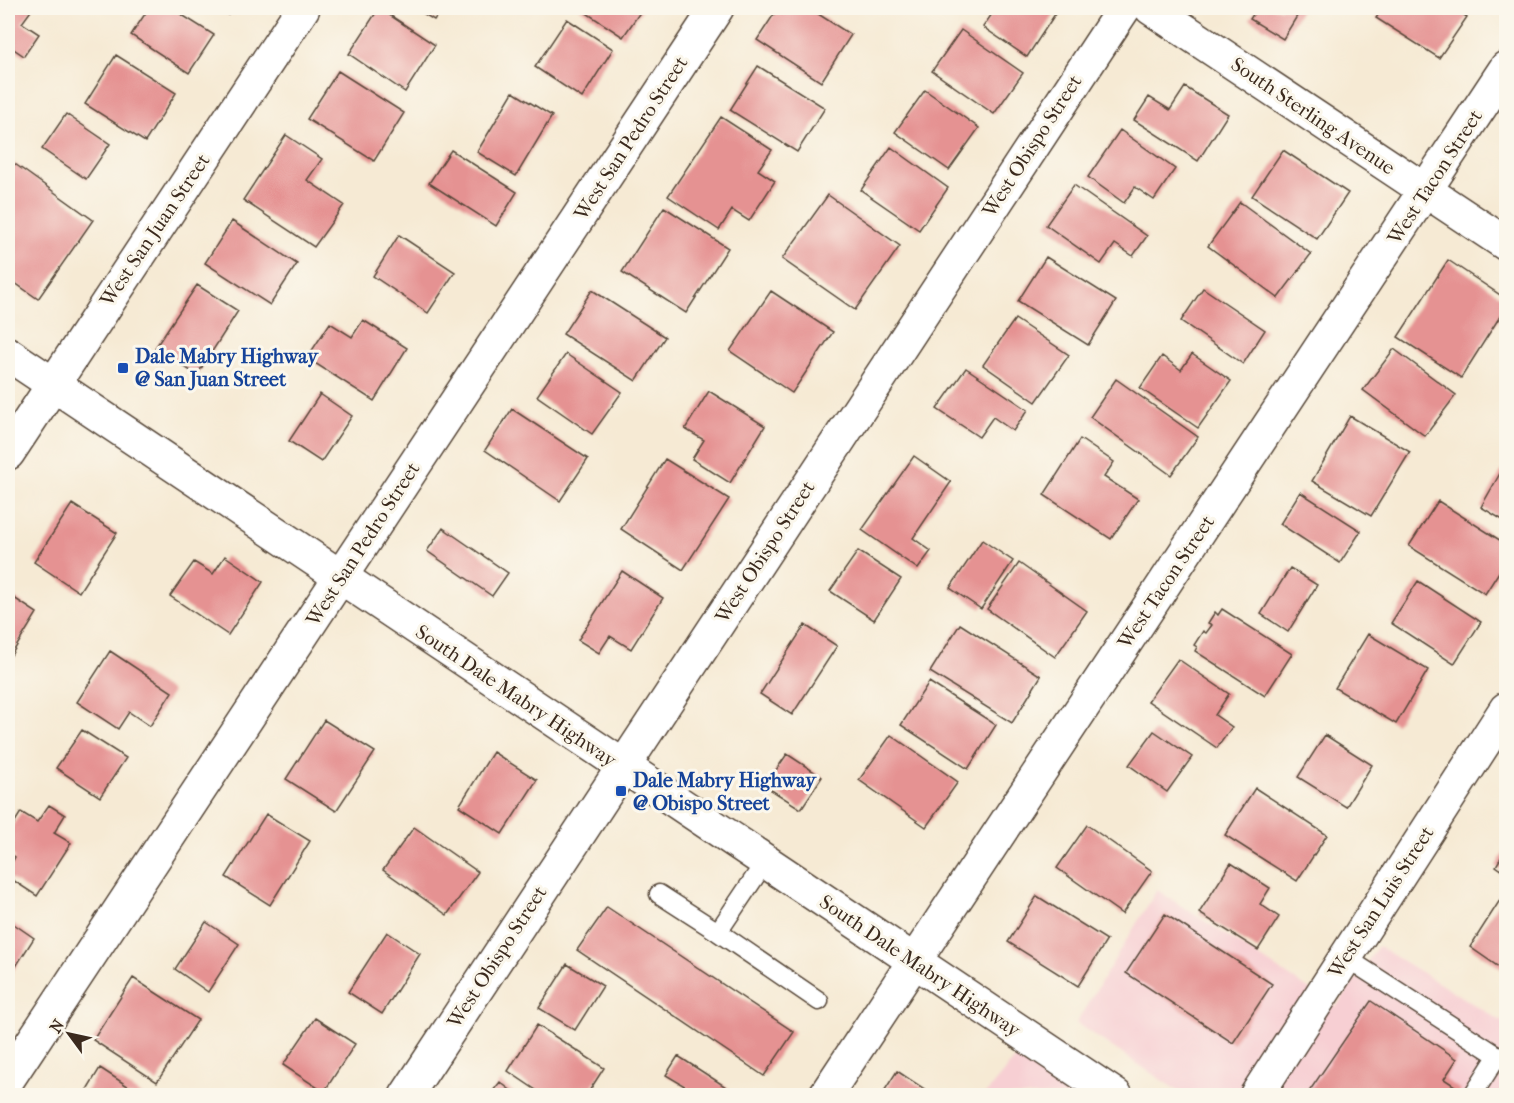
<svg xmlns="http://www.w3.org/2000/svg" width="1514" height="1103" viewBox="0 0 1514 1103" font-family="'IM FELL French Canon',serif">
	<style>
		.built { fill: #f7cfd3 }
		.building { fill: #e59292 }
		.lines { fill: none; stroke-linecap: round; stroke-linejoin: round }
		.lane-casing { stroke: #574739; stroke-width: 21 }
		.street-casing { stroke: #574739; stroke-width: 36 }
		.primary-casing { stroke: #574739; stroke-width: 36 }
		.lane { stroke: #fff; stroke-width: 18 }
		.street { stroke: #fff; stroke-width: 33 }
		.primary { stroke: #fff; stroke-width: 33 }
		.transit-dot { fill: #1a4fb4; stroke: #fbf7ec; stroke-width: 2 }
		.labels { text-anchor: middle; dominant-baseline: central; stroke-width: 6; stroke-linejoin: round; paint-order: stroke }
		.street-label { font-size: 20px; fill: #3b2a1e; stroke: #fbf7ec }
		.transit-label { font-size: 20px; font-weight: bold; fill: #164399; stroke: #fbf7ec; text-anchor: start }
	</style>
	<rect width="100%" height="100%" fill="#fbf7ec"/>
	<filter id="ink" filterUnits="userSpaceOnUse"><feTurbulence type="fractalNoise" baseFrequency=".0167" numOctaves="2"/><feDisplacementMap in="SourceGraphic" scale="12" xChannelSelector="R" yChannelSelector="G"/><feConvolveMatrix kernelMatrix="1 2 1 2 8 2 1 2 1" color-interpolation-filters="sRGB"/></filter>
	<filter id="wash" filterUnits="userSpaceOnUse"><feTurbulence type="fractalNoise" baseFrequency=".008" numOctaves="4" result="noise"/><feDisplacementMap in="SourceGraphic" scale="24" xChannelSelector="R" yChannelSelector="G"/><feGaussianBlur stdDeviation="1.35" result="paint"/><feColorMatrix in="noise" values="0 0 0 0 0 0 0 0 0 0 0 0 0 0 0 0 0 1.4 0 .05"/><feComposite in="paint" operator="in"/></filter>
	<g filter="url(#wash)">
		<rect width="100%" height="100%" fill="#f6ead4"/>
		<!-- built -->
		<path class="built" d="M1157 890 1336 1007 1378 946 1506 1024V1095H1184L1076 1023Z
			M1021 1051 1087 1096H984Z"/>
		<g id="blocks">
			<!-- building -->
			<path class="building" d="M8 8H33L22 23 39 34 24 56 8 45Z
				M149 8H171L214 35 189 73 131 35Z
				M217 8H233L228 15Z
				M379 8 435 45 405 92 349 54Z
				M414 8H442L434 20Z
				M579 8H643L623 37Z
				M778 8H809L851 35 821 82 757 40Z
				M996 8H1059L1027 57 983 27Z
				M1257 8H1302L1283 39 1250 19Z
				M1383 8H1453L1467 17 1439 58 1376 18Z
				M567 19 613 49 582 98 535 67Z
				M961 30 1023 73 994 114 932 71Z
				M116 55 176 93 145 142 85 104Z
				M758 66 825 108 797 152 730 110Z
				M338 71 404 113 374 161 307 119Z
				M1185 87 1228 114 1198 161 1134 120 1149 97 1170 110Z
				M925 90 979 128 949 170 895 132Z
				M513 92 552 116 516 176 477 152Z
				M66 114 110 144 86 179 42 149Z
				M721 117 772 150 758 170 775 181 749 221 732 210 719 230 668 196Z
				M1120 130 1175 169 1154 200 1135 187 1124 203 1088 177Z
				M286 135 322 159 307 180 344 205 314 247 243 200Z
				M891 147 948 188 919 230 861 190Z
				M451 150 517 192 496 226 429 183Z
				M1283 150 1348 193 1317 239 1252 196Z
				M8 159 93 220 38 299 8 278Z
				M1074 185 1147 236 1133 256 1115 244 1101 264 1046 225Z
				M828 195 900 246 855 310 782 259Z
				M1240 202 1311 254 1278 298 1208 246Z
				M664 207 728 248 686 313 622 272Z
				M232 221 297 264 270 305 205 263Z
				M399 235 455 272 428 313 373 276Z
				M1046 257 1116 301 1088 345 1018 301Z
				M1448 260 1506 299V307L1461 378 1398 337Z
				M197 285 238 311 197 375 155 348Z
				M1203 288 1265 330 1243 364 1181 321Z
				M592 290 665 337 636 381 563 334Z
				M771 291 833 332 792 393 730 351Z
				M1015 319 1069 355 1036 402 983 365Z
				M363 320 407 348 374 401 307 358 330 323 352 337Z
				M1394 349 1456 395 1425 436 1363 390Z
				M566 354 622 392 592 434 537 396Z
				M1192 354 1231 381 1198 428 1140 388 1162 356 1181 370Z
				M966 368 1028 410 1013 431 993 417 979 437 937 409Z
				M1116 379 1198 437 1171 475 1090 417Z
				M709 391 765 426 730 483 692 459 704 440 685 429Z
				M320 394 352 416 321 462 289 441Z
				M512 409 588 459 560 501 485 450Z
				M1350 416 1410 452 1371 516 1312 481Z
				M1080 439 1114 462 1104 477 1138 499 1111 539 1044 495Z
				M914 456 951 482 913 538 931 551 918 569 862 530Z
				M665 459 729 499 683 570 621 529Z
				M1506 463V522L1481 507Z
				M1300 492 1361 531 1340 563 1280 524Z
				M1438 501 1506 544V561L1485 594 1409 546Z
				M72 504 117 533 79 592 34 562Z
				M443 528 508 573 492 596 427 551Z
				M982 540 1013 561 981 609 950 588Z
				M858 551 901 579 874 620 830 591Z
				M225 556 263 582 228 635 170 596 194 562 213 574Z
				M1019 563 1087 611 1055 657 987 609Z
				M1290 568 1317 585 1288 632 1261 614Z
				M622 571 663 598 631 649 610 636 599 653 578 640Z
				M1418 581 1481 622 1454 664 1391 623Z
				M8 594 37 613 8 660Z
				M1222 609 1292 654 1265 696 1195 651 1197 647 1194 645 1203 631 1206 633 1212 625 1208 623 1215 612 1218 615Z
				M960 624 1041 676 1012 723 930 672Z
				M805 625 837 646 792 715 760 694Z
				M1368 634 1428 670 1396 724 1335 688Z
				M110 651 172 692 150 726 129 712 118 729 77 702Z
				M1178 659 1229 694 1215 715 1232 727 1217 748 1148 701Z
				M929 682 996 725 968 769 901 725Z
				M324 720 375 752 336 811 286 779Z
				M82 730 126 758 100 797 56 768Z
				M1154 731 1192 757 1167 792 1129 765Z
				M891 735 958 782 926 827 859 780Z
				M1325 735 1372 765 1346 807 1298 777Z
				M493 752 537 780 502 834 459 806Z
				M787 754 822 777 801 809 765 786Z
				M1255 788 1327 835 1297 881 1225 835Z
				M49 805 65 815 54 833 71 843 37 896 8 877V870L15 857 8 852V833L21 812 37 822Z
				M266 814 310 841 270 905 226 877Z
				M1087 825 1152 871 1122 914 1057 868Z
				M414 827 478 872 447 915 383 870Z
				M1506 849V873L1496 866Z
				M1231 863 1270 888 1260 904 1279 917 1258 950 1199 913Z
				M1037 896 1107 940 1078 986 1008 942Z
				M1500 900 1506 904V972L1470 947Z
				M607 907 794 1032 764 1076 577 950Z
				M1165 914 1272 984 1233 1043 1126 973Z
				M8 920 34 938 8 979Z
				M206 922 239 944 208 992 175 969Z
				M387 932 420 954 382 1014 348 992Z
				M567 964 603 986 575 1030 539 1008Z
				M133 978 198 1020 157 1082 93 1040Z
				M1371 1001 1457 1059 1444 1079 1461 1090 1458 1096H1306Z
				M315 1018 355 1044 324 1092 283 1065Z
				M537 1025 604 1068 586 1096H545L508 1071Z
				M678 1056 740 1096H683L688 1088 666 1075Z
				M100 1068 143 1096H83Z
				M897 1071 935 1096H881Z
				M500 1082 518 1096H489Z"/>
		</g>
	</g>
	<g filter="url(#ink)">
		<use href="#blocks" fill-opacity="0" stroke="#574739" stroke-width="1.5"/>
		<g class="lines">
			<defs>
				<path id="lane" d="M765 862 718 932 819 1001
					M659 894 718 932
					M1345 957 1506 1061
					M1472 1096 1498 1055"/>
				<path id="street" d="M1151 8 1506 244
					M8 453 303 8
					M8 1079 717 8
					M406 1096 1124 8
					M825 1096 1506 68
					M1256 1096 1506 709"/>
				<path id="primary" d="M8 354 1116 1096"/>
			</defs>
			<!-- lane casing -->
			<use href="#lane" class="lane-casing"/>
			<!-- street casing -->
			<use href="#street" class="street-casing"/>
			<!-- primary casing -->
			<use href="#primary" class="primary-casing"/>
			<!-- lane -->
			<use href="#lane" class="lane"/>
			<!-- street -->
			<use href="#street" class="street"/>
			<!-- primary -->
			<use href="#primary" class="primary"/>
		</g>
	</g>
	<!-- markers -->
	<g class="transit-dot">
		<rect x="117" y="362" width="12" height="12" rx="3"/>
		<rect x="615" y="785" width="12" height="12" rx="3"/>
	</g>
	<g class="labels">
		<!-- street labels -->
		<g class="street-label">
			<text transform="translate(1313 116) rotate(34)">South Sterling Avenue</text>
			<text transform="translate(631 138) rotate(-57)">West San Pedro Street</text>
			<text transform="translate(1032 146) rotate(-57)">West Obispo Street</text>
			<text transform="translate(1435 177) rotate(-57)">West Tacon Street</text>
			<text transform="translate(155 230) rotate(-56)">West San Juan Street</text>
			<text transform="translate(363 544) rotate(-57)">West San Pedro Street</text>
			<text transform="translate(765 552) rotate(-57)">West Obispo Street</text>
			<text transform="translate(1166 582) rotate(-56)">West Tacon Street</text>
			<text transform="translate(516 696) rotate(34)">South Dale Mabry Highway</text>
			<text transform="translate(1381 902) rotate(-57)">West San Luis Street</text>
			<text transform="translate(497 957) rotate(-57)">West Obispo Street</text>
			<text transform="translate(920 966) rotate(34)">South Dale Mabry Highway</text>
		</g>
		<!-- transit labels -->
		<g class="transit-label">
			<text x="135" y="356">Dale Mabry Highway<tspan x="135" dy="23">@ San Juan Street</tspan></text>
			<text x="633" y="780">Dale Mabry Highway<tspan x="633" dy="23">@ Obispo Street</tspan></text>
		</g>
	</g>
	<!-- margin -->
	<rect width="1514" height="1103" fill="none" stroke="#fbf7ec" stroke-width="30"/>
	<!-- north arrow -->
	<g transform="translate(69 1034) rotate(303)" stroke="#fbf7ec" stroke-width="4.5" paint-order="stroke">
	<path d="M0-4.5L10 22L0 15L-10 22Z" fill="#3b2a1e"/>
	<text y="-9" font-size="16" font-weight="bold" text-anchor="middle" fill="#3b2a1e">N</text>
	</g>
</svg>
